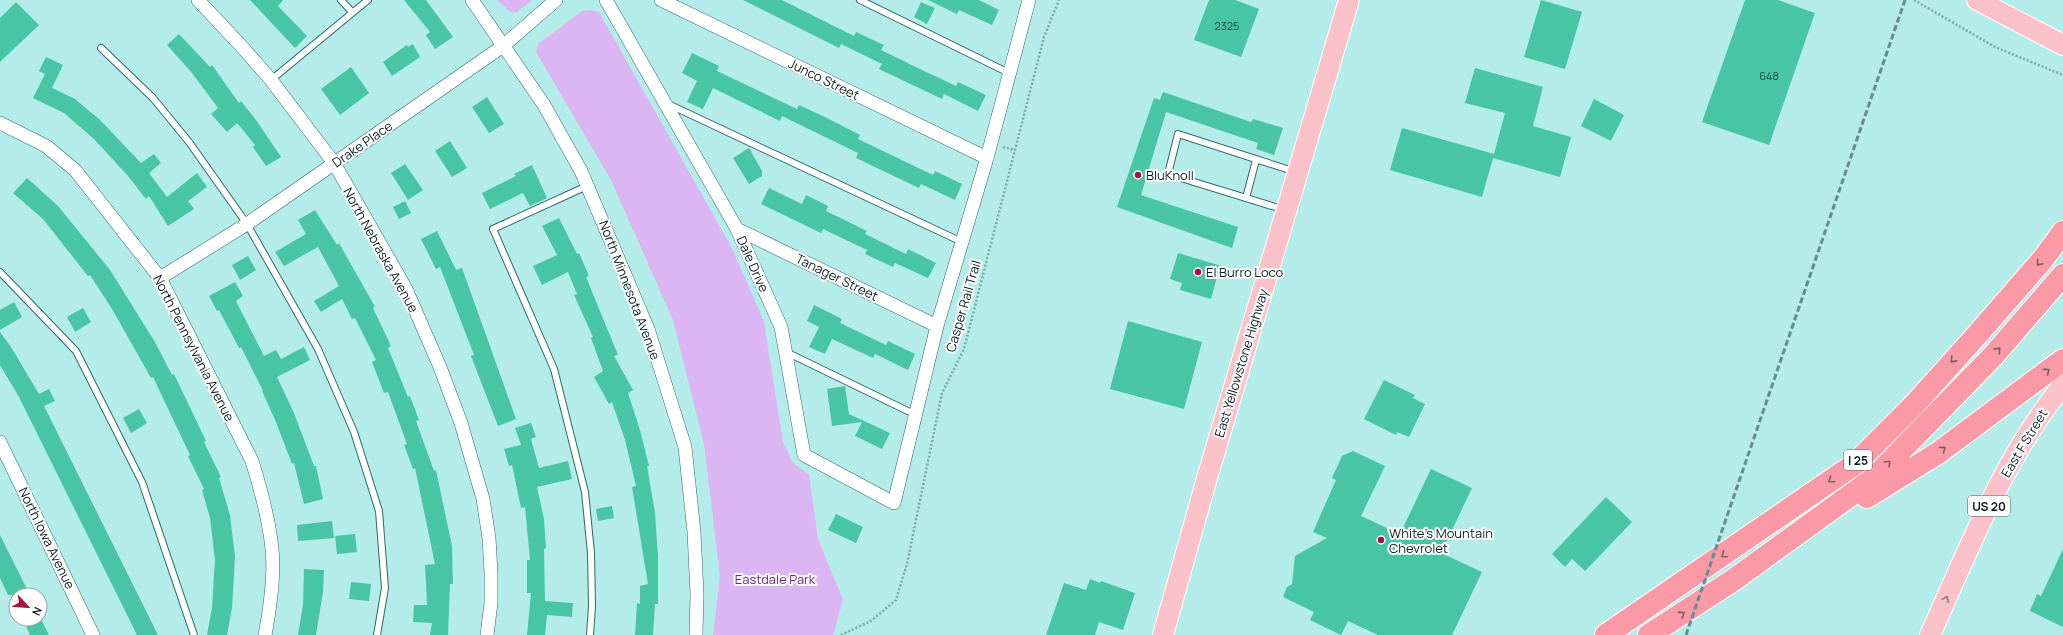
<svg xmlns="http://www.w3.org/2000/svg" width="2063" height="635" viewBox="0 0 2063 635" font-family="Manrope,sans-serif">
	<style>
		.green { fill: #dbb6f3 }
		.building { fill: #48c5a4 }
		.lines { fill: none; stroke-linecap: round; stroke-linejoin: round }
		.lane-casing { stroke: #326866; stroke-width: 8 }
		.street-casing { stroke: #326866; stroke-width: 14 }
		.primary-casing { stroke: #fff; stroke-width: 22 }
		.highway-casing { stroke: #fff; stroke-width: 24 }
		.path { stroke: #7ba8a5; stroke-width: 2.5; stroke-dasharray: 2 2; stroke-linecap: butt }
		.lane { stroke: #fff; stroke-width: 6 }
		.street { stroke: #fff; stroke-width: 13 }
		.primary { stroke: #fcc2ca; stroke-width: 20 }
		.highway { stroke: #fa9aa6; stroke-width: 22 }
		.rail { stroke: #648d8b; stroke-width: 3; stroke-dasharray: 6 3; stroke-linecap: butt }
		.oneway { stroke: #815c62 }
		.oneway2 { stroke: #8e797d }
		.poi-dot { fill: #a81140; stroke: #fff; stroke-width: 1.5 }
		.labels { text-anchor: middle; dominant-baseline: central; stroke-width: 4; stroke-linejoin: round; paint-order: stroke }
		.number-label { font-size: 11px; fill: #184840 }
		.shield { fill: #fff; stroke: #526262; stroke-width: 1 }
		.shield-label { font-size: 12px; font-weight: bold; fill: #081f1e }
		.street-label { font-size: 13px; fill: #081f1e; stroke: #fff }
		.poi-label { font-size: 13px; fill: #081f1e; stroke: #fff; text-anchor: start }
		.park-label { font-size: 13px; fill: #722497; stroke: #fff }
	</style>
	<rect width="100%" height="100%" fill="#b4ece9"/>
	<!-- green -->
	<path class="green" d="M497 0H532L517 12H510Z
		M591 10 599 12 733 250 764 322 783 442 793 463 809 474 818 539 843 600 833 635H713L720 576 704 444 673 320 611 180 536 52 538 44 582 11Z"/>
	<!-- building -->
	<path class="building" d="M250 0H283L278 6 307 36 295 48Z
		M404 0H426L453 37 435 49 426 35 430 32Z
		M743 0H782L854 36 856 32 884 45 881 50 922 70 956 86 958 82 986 95 978 111 944 94 942 99 879 69 882 64 841 44 839 48Z
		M928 0H979L999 10 992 25 959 10 957 14Z
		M1209 0H1235L1259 9 1241 57 1194 40Z
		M1541 0 1582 12 1565 69 1524 57Z
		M1745 0H1778L1815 13 1769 145 1702 122Z
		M16 2 39 25 0 62V18Z
		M921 2 935 8 927 24 914 17Z
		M179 34 210 67 212 65 239 103 241 101 256 120 281 157 266 166 253 147 255 145 237 123 227 132 211 114 218 108 192 73 167 45Z
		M413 44 420 57 392 76 383 62 407 45 408 47Z
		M692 53 719 66 717 71 797 109 799 105 827 118 860 135 858 139 933 175 935 171 962 184 955 200 921 184 919 188 856 158 858 153 825 137 782 116 780 121 713 88 703 109 687 102 697 81 682 73Z
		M46 57 63 65 52 88 75 99 100 120 141 163 154 154 161 163 149 173 167 197 197 173 207 187 188 201 194 209 168 226 149 196 146 199 128 176 94 139 64 113 33 98 45 74 39 71Z
		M351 67 369 93 340 115 321 89Z
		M1475 68 1543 87 1533 126 1571 137 1560 177 1493 158 1482 197 1390 170 1402 128 1494 154 1505 113 1465 103Z
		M1163 92 1251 122 1253 119 1283 128 1274 155 1256 149 1258 143 1166 112 1141 195 1238 227 1232 248 1117 207 1154 98 1160 100Z
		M487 97 504 124 489 133 472 107Z
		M1594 99 1624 115 1611 141 1581 126Z
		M450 141 467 168 452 177 435 151Z
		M749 148 762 171V176L749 184 733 158Z
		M405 164 423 190 408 200 391 173Z
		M532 165 547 198 530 206 523 193 490 209 482 193 516 176 514 174Z
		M27 178 58 206 110 270 155 342 172 375 174 374 206 441 204 442 221 477 219 478 230 515 235 557 232 608 227 635H207L212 608 215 560 210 518 202 490 204 489 188 456 190 455 153 377 151 378 112 309 90 275 88 276 43 219 13 193Z
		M769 188 802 204 806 195 828 206 826 211 867 231 865 234 906 254 908 249 936 263 928 278 895 263 893 267 865 254 867 250 823 229 821 233 761 204Z
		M405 201 411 213 399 219 393 207Z
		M315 210 337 245 339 243 375 307 373 308 391 346 388 348 408 397 410 396 419 420 416 421 434 471 436 470 452 546 453 584H450L448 635H430L432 623 413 622 414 605H427L425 565 435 564 415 468 413 469 404 445 407 444 388 392 384 393 372 362 376 360 355 318 352 319 342 299 321 312 314 301 339 286 318 247 284 266 275 252 306 234 298 220Z
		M559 218 577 254 579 253 589 276 586 277 618 355 614 356 633 390 628 393 640 430 649 466H647L655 513 658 556V604H655L653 635H635L637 603 640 604V586L648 584 632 487 636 486 625 440 612 402 609 404 594 377 603 371 591 338 593 337 574 295 577 294 568 272 542 285 533 266 557 255 542 226Z
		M437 231 456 270 462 268 516 419 498 426 471 356 474 355 440 267 436 269 421 239Z
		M1178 253 1225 267 1222 278 1217 277 1211 299 1180 290 1182 283 1170 279Z
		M248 256 256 270 240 280 232 265Z
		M235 282 243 296 236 301 264 356 276 350 281 359 304 347 310 360 277 377 294 413 314 466H316L323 499 304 504 294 463 292 464 276 422 262 391H263L241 347 239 348 219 310 217 311 209 296Z
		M14 302 22 317 0 330V310Z
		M814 305 842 319 840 323 886 345 888 341 915 354 908 370 875 354 873 358 832 339 825 354 809 347 819 327 807 321Z
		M83 308 91 322 75 332 67 317Z
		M1128 321 1202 342 1184 409 1110 389Z
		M0 332 11 347 39 394 49 389 55 401 44 406 158 635H137L19 397 0 365Z
		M1384 380 1415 395 1413 398 1425 404 1409 437 1397 432 1396 435 1364 419Z
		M845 386 849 414 890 433 882 449 855 436 862 422 832 426 827 389Z
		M139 409 147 423 131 433 123 418Z
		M531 423 536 437 531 439 539 468 568 461 572 479 537 487 544 519 546 548 544 549 545 601 573 603 572 617 547 615 545 635H527L531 593H527V560H530L525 507 521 508 512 465 509 466 504 449 521 445 515 428Z
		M1353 451 1385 466 1361 516 1400 534 1431 469 1472 488 1441 553 1482 572 1452 635H1378L1348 621 1341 635 1310 620 1314 612 1283 597 1287 587 1292 584 1295 556 1327 538 1313 532 1336 480 1332 478 1342 456Z
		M1606 497 1632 522 1585 571 1572 559 1565 567 1552 554Z
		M612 506 614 518 598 521 596 509Z
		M836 514 863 527 856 543 828 530Z
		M332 521 334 538 298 541 297 525Z
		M355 534 357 552 337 554 335 536Z
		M0 535 30 595H8L0 578Z
		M2063 549V627L2030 611 2037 594 2041 596Z
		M304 569 324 570 323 592 316 635H298L303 605Z
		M1090 579 1100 583 1101 581 1135 593 1123 630 1099 622 1095 635H1046L1064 583 1086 590Z
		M351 582 371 584 369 601 349 599Z
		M23 619H41L49 635H30Z"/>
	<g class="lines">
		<defs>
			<path id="lane" d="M341 0 352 12
				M860 0 1009 73
				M101 48 153 98 189 142 247 224 318 349 354 432 379 511 385 588 377 635
				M271 80 368 0
				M668 104 962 242
				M587 186 493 229 554 369 585 492 591 553 592 606 590 635
				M1246 198 1256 160
				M1285 210 1168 174 1178 134 1296 172
				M0 272 76 351 142 482 194 635
				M786 352 916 415"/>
			<path id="street" d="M198 0 244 49 271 80 334 163 406 289 440 367 461 423 483 499 489 538 491 573V603L487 635
				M472 0 544 105 581 171 648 329 685 447 694 532 697 594 696 635
				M606 0 737 229 781 327 804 455 894 503 937 326 987 158 1029 0
				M661 0 987 158
				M0 123 46 146 75 170 160 278 252 461C261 490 269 519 272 549 275 576 270 608 265 635
				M737 229 937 326
				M160 278 247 224 503 46 556 0
				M0 442 93 635"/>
			<path id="primary" d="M1977 0 2063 45
				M1163 635 1207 478 1349 0
				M1930 635C1969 549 2003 459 2063 385"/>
			<path id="highway" d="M1867 497 1938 453 2063 360
				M1606 635 1855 464 1914 405 1977 335 2043 259 2063 232
				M1649 635 1732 581 1873 479 1993 356 2063 275"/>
		</defs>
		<!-- lane casing -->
		<use href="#lane" class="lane-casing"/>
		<!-- street casing -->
		<use href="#street" class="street-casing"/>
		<!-- primary casing -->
		<use href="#primary" class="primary-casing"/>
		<!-- highway casing -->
		<use href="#highway" class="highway-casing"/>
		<!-- path -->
		<path class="path" d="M1914 0 1995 47 2063 75
			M1003 147 1015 150
			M841 635 871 621 896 600 907 564 942 393 964 349 1044 37 1059 0"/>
		<!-- lane -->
		<use href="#lane" class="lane"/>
		<!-- street -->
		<use href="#street" class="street"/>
		<!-- primary -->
		<use href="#primary" class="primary"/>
		<!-- highway -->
		<use href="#highway" class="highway"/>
		<!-- rail -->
		<path class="rail" d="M1686 635 1905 0"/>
	</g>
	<!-- one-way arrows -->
	<defs><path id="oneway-chevron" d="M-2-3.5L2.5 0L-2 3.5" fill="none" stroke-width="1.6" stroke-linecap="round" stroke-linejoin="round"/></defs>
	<g class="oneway">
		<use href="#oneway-chevron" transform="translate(2039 263) rotate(131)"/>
		<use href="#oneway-chevron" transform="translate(1998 350) rotate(-48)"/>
		<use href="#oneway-chevron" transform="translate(1953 360) rotate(132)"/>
		<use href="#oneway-chevron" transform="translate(2047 371) rotate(-37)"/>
		<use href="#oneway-chevron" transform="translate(1943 449) rotate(-36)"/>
		<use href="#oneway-chevron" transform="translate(1888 463) rotate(-46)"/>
		<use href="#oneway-chevron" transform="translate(1831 480) rotate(145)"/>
		<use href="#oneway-chevron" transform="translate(1724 555) rotate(145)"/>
		<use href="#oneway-chevron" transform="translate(1682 614) rotate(-33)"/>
	</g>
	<use class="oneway2" href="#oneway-chevron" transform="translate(1946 599) rotate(-66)"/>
	<!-- markers -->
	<g class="poi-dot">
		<circle cx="1138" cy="175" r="4"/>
		<circle cx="1198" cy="272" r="4"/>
		<circle cx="1381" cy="540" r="4"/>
	</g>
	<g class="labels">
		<!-- number labels -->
		<g class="number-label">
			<text x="1227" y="25">2325</text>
			<text x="1769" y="75">648</text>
		</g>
		<!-- shield labels -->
		<g class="shield">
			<rect x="1844" y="450" width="28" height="20" rx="3"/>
			<rect x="1968" y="496" width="42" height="20" rx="3"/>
		</g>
		<g class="shield-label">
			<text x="1858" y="460">I 25</text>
			<text x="1989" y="506">US 20</text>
		</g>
		<!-- street labels -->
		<g class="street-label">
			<text transform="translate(824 79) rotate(26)">Junco Street</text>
			<text transform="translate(362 144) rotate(-35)">Drake Place</text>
			<text transform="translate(381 250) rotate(61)">North Nebraska Avenue</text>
			<text transform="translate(753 264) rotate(66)">Dale Drive</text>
			<text transform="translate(837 277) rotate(26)">Tanager Street</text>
			<text transform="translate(630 290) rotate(69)">North Minnesota Avenue</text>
			<text transform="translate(963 306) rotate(-74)">Casper Rail Trail</text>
			<text transform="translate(194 348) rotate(63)">North Pennsylvania Avenue</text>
			<text transform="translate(1241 363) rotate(-73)">East Yellowstone Highway</text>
			<text transform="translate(2024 443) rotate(-59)">East F Street</text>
			<text transform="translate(47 538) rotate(64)">North Iowa Avenue</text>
		</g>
		<!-- poi labels -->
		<g class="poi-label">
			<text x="1146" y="175">BluKnoll</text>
			<text x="1206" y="272">El Burro Loco</text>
			<text x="1389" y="533">White's Mountain<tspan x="1389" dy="15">Chevrolet</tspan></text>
		</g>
		<!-- park labels -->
		<g class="park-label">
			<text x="775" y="579">Eastdale Park</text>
		</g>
	</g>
	<!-- north arrow -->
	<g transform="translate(28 607) rotate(116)"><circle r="19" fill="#ffffff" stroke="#9ca5a5"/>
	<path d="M0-3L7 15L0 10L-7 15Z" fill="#a81140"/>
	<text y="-6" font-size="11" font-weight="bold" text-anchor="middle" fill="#081f1e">N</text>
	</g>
</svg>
